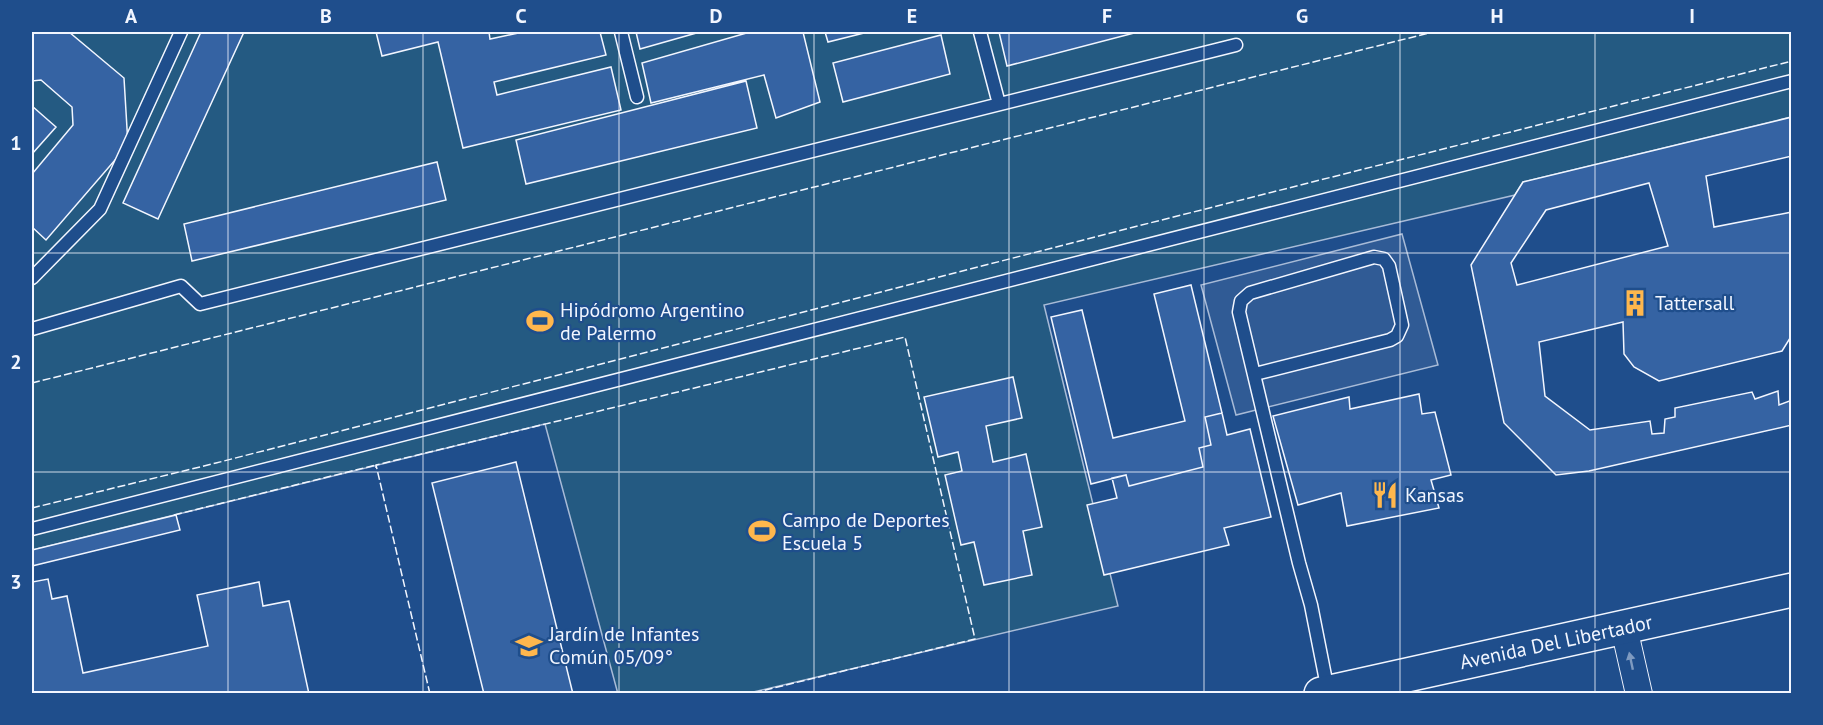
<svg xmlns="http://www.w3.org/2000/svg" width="1823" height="725" viewBox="0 0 1823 725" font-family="'PT Sans',sans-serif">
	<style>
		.green { fill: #245a82; stroke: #a8bbd7; stroke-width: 1.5 }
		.parking { fill: #305b95; stroke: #a8bbd7; stroke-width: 1.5 }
		.building { fill: #3563a3; stroke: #f2f6ff; stroke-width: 1.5; fill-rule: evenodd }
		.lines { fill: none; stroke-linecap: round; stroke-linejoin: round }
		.lane-casing { stroke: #f2f6ff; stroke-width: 15 }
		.street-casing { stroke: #f2f6ff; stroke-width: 28 }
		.primary-casing { stroke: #f2f6ff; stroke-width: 36 }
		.lane { stroke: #1f4e8c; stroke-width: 12 }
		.street { stroke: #1f4e8c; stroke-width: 26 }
		.primary { stroke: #1f4e8c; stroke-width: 33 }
		.fence { stroke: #f2f6ff; stroke-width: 1.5; stroke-dasharray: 8 3; stroke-linecap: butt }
		.oneway { fill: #7e9ac0 }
		.grid { fill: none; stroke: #f2f6ff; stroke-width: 1.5; stroke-opacity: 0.55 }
		.labels { text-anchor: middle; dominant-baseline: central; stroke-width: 4.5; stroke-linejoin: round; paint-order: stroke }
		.poi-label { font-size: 20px; fill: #f2f6ff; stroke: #1f4e8c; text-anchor: start }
		.street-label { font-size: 20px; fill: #f2f6ff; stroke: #1f4e8c }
		.neatline { fill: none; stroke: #f2f6ff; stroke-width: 2 }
		.grid-label { font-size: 20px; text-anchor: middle; font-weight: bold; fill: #f2f6ff }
	</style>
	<rect width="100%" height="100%" fill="#1f4e8c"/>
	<!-- green -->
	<path class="green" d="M32 32H1791V117L1523 182 1515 195 1044 305 1118 606 749 693 618 694 545 424 32 550Z"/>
	<!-- parking -->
	<path class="parking" d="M1402 234 1438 365 1236 415 1201 285Z"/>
	<!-- building -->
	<path class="building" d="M32 32H69L124 78 128 145 46 240 32 227V174L73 125 72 107 41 80 32 81Z
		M201 32H244L158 219 123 203Z
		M376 32H489L490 39 523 32H600L606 55 494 82 497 95 611 67 621 110 463 148 438 42 382 56Z
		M636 32H700L640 49Z
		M750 32H803L820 102 776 118 764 75 651 103 642 63Z
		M825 32H868L828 42Z
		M999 32H1138L1007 66Z
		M941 35 950 74 843 102 833 63Z
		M746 81 757 128 526 184 516 140Z
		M32 106 56 127 32 154Z
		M1792 117V156L1706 176 1714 227 1792 212V335L1782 351 1659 381 1634 367 1624 354 1623 322 1539 342 1545 396 1590 430 1650 421 1652 434 1664 433 1665 419 1675 417V408L1752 392 1755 399 1778 391 1779 405 1792 400V425L1589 471 1556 475 1504 423 1471 265 1523 182ZM1649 183 1668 246 1517 285 1511 263 1546 210Z
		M437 162 446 200 192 261 184 224Z
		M1191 285 1222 413 1205 417 1211 445 1199 448 1203 467 1129 486 1126 475 1091 484 1051 317 1082 310 1113 438 1185 421 1154 294Z
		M1013 377 1022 418 986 426 993 462 1026 454 1042 527 1023 531 1032 575 984 585 974 542 961 545 945 475 962 471 958 452 938 457 924 397Z
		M1419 394 1422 414 1435 412 1451 475 1431 480 1439 508 1347 526 1341 493 1298 505 1273 416 1349 397 1350 409Z
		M1222 413 1227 435 1250 429 1271 517 1224 528 1229 545 1104 575 1087 505 1117 498 1112 478 1126 475 1129 486 1203 467 1199 448 1211 445 1205 417Z
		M516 462 573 694H484L432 483Z
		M176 515 180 530 32 566V550Z
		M48 579 52 599 67 596 83 673 208 646 197 595 259 582 263 606 289 601 309 694H32V582Z"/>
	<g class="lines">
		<defs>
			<path id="lane" d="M621 32 637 97
				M980 32 999 104
				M32 278 100 209 181 32
				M32 329 181 286 200 304 1236 45
				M1255 374 1390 340 1397 336 1402 325 1389 266 1384 259 1374 257 1250 293 1241 301 1239 312 1299 563 1311 605 1328 691
				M32 529 1792 81"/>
			<path id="street" d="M1624 628 1639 694"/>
			<path id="primary" d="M1321 694 1792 590"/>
		</defs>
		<!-- lane casing -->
		<use href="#lane" class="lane-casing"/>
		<!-- street casing -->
		<use href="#street" class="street-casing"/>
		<!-- primary casing -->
		<use href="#primary" class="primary-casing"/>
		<!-- lane -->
		<use href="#lane" class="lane"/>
		<!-- street -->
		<use href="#street" class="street"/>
		<!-- primary -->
		<use href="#primary" class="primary"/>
		<!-- fence -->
		<path class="fence" d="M32 383 1433 32
			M32 508 216 463 1122 230 1792 61
			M174 515 376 465V468
			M430 694 376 465 905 337 975 639 749 694"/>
	</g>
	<!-- one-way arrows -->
	<defs><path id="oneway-solid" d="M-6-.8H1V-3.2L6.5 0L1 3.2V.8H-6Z" transform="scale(1.5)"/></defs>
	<use class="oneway" href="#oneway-solid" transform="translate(1631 661) rotate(-102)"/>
	<!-- grid -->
	<path class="grid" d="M228 32V694M423 32V694M619 32V694M814 32V694M1009 32V694M1204 32V694M1400 32V694M1595 32V694M32 253H1792M32 472H1792"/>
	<!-- icons -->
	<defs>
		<symbol id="building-bare" viewBox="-9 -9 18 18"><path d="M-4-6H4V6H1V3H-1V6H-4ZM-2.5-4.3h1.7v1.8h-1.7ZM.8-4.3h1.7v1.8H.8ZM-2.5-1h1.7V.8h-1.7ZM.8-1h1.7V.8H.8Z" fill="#ffb74d" stroke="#1f4e8c" stroke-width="2.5" paint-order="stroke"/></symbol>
		<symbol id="stadium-bare" viewBox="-9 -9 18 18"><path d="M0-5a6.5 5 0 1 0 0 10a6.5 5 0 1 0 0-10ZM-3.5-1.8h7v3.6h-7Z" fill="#ffb74d" stroke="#1f4e8c" stroke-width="2.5" paint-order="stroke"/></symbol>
		<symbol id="restaurant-bare" viewBox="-9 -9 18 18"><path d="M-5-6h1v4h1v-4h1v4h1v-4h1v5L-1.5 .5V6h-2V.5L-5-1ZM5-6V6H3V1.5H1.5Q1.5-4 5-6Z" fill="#ffb74d" stroke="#1f4e8c" stroke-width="2.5" paint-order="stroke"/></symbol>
		<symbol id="school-bare" viewBox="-9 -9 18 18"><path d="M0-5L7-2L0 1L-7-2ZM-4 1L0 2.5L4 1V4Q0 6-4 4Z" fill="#ffb74d" stroke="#1f4e8c" stroke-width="2.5" paint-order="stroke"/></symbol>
	</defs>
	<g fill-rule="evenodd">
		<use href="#building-bare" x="1616" y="284" width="38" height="38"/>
		<use href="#stadium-bare" x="521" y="302" width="38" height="38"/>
		<use href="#restaurant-bare" x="1366" y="476" width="38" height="38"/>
		<use href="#stadium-bare" x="743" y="512" width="38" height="38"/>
		<use href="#school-bare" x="510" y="627" width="38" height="38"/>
	</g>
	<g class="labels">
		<!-- poi labels -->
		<g class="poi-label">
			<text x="1655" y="303">Tattersall</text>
			<text x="560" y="310">Hipódromo Argentino<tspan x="560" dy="23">de Palermo</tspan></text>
			<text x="1405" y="495">Kansas</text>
			<text x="782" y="520">Campo de Deportes<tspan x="782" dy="23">Escuela 5</tspan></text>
			<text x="549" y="634">Jardín de Infantes<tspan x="549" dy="23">Común 05/09°</tspan></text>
		</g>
		<!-- street labels -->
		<g class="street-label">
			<text transform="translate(1556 642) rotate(-12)">Avenida Del Libertador</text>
		</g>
	</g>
	<!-- border -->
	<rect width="1823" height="725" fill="none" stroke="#1f4e8c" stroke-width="66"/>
	<rect x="33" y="33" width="1757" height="659" class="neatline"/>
	<g class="grid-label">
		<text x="131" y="23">A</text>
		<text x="326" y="23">B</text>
		<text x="521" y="23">C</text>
		<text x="716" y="23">D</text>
		<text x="912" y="23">E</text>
		<text x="1107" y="23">F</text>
		<text x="1302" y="23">G</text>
		<text x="1497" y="23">H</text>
		<text x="1692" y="23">I</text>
		<text x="16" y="150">1</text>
		<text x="16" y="369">2</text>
		<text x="16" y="589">3</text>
	</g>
</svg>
